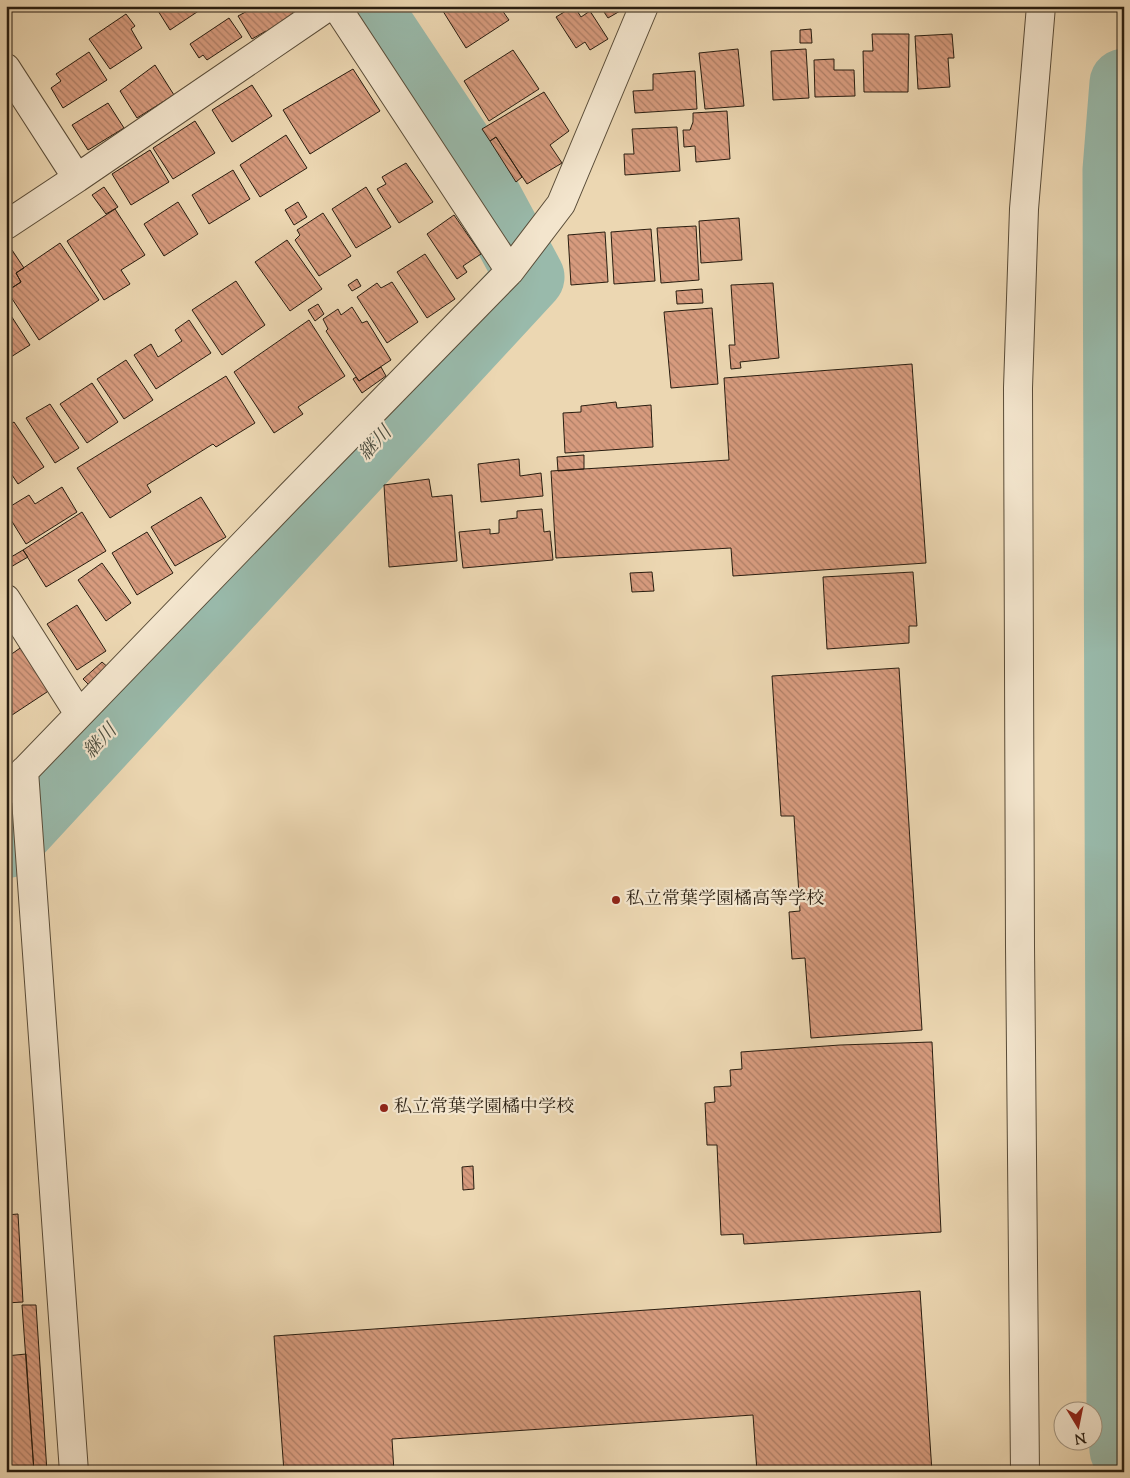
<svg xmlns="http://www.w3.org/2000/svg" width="1130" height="1478" viewBox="0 0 1130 1478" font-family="'Sorts Mill Goudy','Noto Serif JP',serif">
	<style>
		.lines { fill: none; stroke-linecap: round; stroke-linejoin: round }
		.river { stroke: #99baab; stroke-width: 69 }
		.building { fill: url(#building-back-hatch); stroke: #281d10 }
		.street-casing { stroke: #594c38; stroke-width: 30 }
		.street { stroke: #f3e5cd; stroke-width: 28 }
		.poi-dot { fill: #8f2418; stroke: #f3e5cd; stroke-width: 2 }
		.labels { text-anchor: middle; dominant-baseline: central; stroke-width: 4.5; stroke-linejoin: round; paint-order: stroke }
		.poi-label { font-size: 18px; fill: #281d10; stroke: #f3e5cd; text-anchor: start }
		.water-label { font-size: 19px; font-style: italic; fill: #4a4c3e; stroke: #f3e5cd }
	</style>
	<defs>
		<pattern id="building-back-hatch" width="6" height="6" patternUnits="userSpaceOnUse" patternTransform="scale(1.25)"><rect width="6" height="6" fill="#d79b7e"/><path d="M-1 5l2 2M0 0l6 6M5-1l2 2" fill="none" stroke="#ae7e66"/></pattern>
	</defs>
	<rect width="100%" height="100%" fill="#ecd7b2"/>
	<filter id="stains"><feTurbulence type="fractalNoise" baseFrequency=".004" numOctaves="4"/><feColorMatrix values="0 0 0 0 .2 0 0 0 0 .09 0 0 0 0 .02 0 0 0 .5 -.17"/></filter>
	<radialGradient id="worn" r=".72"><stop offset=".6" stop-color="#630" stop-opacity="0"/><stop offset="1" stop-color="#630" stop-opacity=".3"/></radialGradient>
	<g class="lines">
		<!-- river -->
		<path class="river" d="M1124 83 1117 170 1121 1408 1124 1450
			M6 844 530 277 461 149 366 6"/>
	</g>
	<!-- building -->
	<path class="building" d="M155 6H206L170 30Z
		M263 6H289L296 18 268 34 266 31 252 39 238 16 255 7 257 10Z
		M444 6H499L509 20 466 48 441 8Z
		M574 6 581 17 590 11 608 39 590 50 585 42 576 48 556 17Z
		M600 6H626L627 7 608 18Z
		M126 14 135 26 131 29 142 48 110 69 89 39Z
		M229 18 242 37 207 60 203 55 199 58 190 44Z
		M811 29 812 43H800V30Z
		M872 34H909L908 92H864L863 51H873Z
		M952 34 954 58H948L950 87 918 89 915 36Z
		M738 49 744 106 705 109 699 53Z
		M806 49 809 98 773 100 771 51Z
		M513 50 539 89 489 121 464 81Z
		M89 52 107 80 63 108 51 88 61 81 56 74Z
		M834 59V70H854L855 96 815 97 814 60Z
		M155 65 174 95 137 118 120 91Z
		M353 69 380 111 310 154 283 110Z
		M695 71 697 109 635 113 633 91 653 90V74Z
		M252 85 272 116 232 142 212 110Z
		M544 92 569 131 550 145 562 163 527 184 496 137 490 141 482 129Z
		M108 103 124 128 88 150 72 125Z
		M727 111 730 159 696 162 695 146 684 147 683 130H690L693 122V113Z
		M195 121 215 153 173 179 153 148Z
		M677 127 680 171 625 175 624 154H634L632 129Z
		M286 135 307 168 260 197 240 165Z
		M496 137 522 177 516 182 490 141Z
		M150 150 169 182 131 205 112 174Z
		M406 163 433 202 399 223 377 189 386 184 382 177Z
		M233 170 250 199 209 224 192 195Z
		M104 187 118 207 106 214 92 195Z
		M366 187 391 227 356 248 332 209Z
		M178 202 198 234 164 256 144 224Z
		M298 202 307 217 294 225 285 210Z
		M115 209 145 255 121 270 130 284 104 300 67 241Z
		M323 213 351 256 319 276 295 240 300 235 297 230Z
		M454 215 481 254 463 266 467 272 457 279 427 234Z
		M739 218 742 260 701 263 699 221Z
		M696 226 699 280 661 283 657 228Z
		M651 229 655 281 614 284 611 232Z
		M605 232 608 282 571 285 568 235Z
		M287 240 322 289 290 311 255 262Z
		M60 243 99 300 39 340 7 291 21 282 16 273Z
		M12 250 24 268 16 273 21 282 7 291 6 254Z
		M425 254 455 299 427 318 397 272Z
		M357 279 361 286 352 291 348 285Z
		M236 281 265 325 222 355 192 310Z
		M392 282 418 322 387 343 357 297 377 283 381 288Z
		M773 283 779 358 740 362 741 368 731 369 729 345H735L731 285Z
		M702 289 703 303 677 304 676 291Z
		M318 304 324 314 315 321 308 310Z
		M352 307 362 323 367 321 391 360 359 381 326 331 328 329 323 319 338 309 341 315Z
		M712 308 718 384 671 388 664 312Z
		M8 311 30 345 6 360V312Z
		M189 320 211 353 156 389 134 355 151 344 158 357 182 341 175 330Z
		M309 320 345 376 298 407 303 414 274 433 234 372Z
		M126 360 153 400 124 419 97 379Z
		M912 364 926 563 733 576 731 548 556 558 551 471 729 460 724 378Z
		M381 367 386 376 362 393 353 379 356 377 359 381Z
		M226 376 255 423 216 447 213 444 147 485 151 492 110 518 77 468Z
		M92 383 118 422 87 443 60 404Z
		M616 402 617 408 651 405 653 447 565 453 563 413 581 412V406Z
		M50 404 79 448 55 463 26 418Z
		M14 422 44 467 18 484 6 466V427Z
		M584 455V469L558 471 557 457Z
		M519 459 520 476 541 473 543 496 481 502 478 464Z
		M429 479 432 497 452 495 457 561 389 567 384 485Z
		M62 487 77 512 26 544 6 512V509L29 495 35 504Z
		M201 497 226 537 175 566 151 527Z
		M542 509 544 532 550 531 553 560 463 568 459 532 490 529V534L499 533V520L517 518V511Z
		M82 512 106 551 46 587 23 550Z
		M147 532 173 573 137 595 112 553Z
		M23 550 28 557 9 568 6 565V560Z
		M102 563 131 603 106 621 78 580Z
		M652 572 654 591 632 592 630 573Z
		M913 572 917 626H909V643L827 649 823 577Z
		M77 605 106 651 77 670 47 624Z
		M23 646 50 690 6 719V658Z
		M102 662 110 669 92 688 83 679Z
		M899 668 922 1030 811 1038 805 958 792 959 789 912 800 911 794 816H781L772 676Z
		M932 1042 941 1232 744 1244 743 1234 721 1235 717 1145H707L705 1103 715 1102 714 1087 731 1086 730 1070 742 1069 741 1052 840 1045Z
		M473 1166 474 1189 463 1190 462 1167Z
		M18 1214 23 1302 6 1303V1215Z
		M920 1291 932 1472H757L753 1415 392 1439 394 1472H284L274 1336Z
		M22 1305H36L47 1472H34Z
		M26 1354 34 1472H6V1356Z"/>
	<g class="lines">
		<defs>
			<path id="street" d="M336 6 510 271
				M6 68 77 178 6 225
				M77 178 329 6
				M6 599 79 714
				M24 771 74 1472
				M6 790 291 495 510 271 561 204 644 6
				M1025 1472 1020 946 1018 388 1024 209 1041 6"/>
		</defs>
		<!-- street casing -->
		<use href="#street" class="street-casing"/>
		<!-- street -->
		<use href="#street" class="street"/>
	</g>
	<!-- markers -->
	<g class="poi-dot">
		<circle cx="616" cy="900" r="5"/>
		<circle cx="384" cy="1108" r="5"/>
	</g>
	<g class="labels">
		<!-- poi labels -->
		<g class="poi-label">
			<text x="626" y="900">私立常葉学園橘高等学校</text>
			<text x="394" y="1108">私立常葉学園橘中学校</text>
		</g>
		<!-- water labels -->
		<g class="water-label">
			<text transform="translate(376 444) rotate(-47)">継川</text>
			<text transform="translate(101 742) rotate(-47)">継川</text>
		</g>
	</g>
	<!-- margin -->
	<rect width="1130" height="1478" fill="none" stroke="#ecd7b2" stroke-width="25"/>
	<rect x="8" y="8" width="1115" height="1463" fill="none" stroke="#281d10" stroke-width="2.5"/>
	<rect x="12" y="12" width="1105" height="1453" fill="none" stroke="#281d10"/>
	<!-- north arrow -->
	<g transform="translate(1078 1426) rotate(170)"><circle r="24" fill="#f3e5cd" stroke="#a29581"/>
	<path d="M0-4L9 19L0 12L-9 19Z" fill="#8f2418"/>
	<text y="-8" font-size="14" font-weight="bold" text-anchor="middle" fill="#281d10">N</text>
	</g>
	<rect width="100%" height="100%" filter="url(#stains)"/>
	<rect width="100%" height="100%" fill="url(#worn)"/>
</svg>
